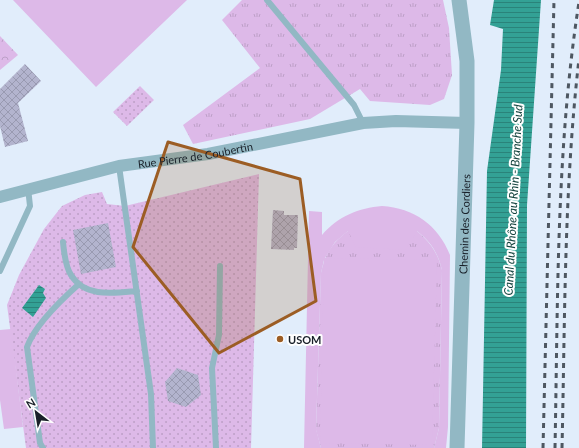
<svg xmlns="http://www.w3.org/2000/svg" width="579" height="448" viewBox="0 0 579 448" font-family="Lato,sans-serif">
	<style>
		.grass { fill: url(#grass-tufts) }
		.forest { fill: url(#forest-crowns) }
		.park { fill: url(#park-dots) }
		.garden { fill: #ddb9e8 }
		.water { fill: url(#water-rules) }
		.building { fill: url(#building-cross-hatch) }
		.lines { fill: none; stroke-linecap: round; stroke-linejoin: round }
		.service { stroke: #92b8c4; stroke-width: 6 }
		.minor { stroke: #92b8c4; stroke-width: 12 }
		.tertiary { stroke: #92b8c4; stroke-width: 15 }
		.rail { stroke: #4e5761; stroke-width: 3; stroke-dasharray: 5 5; stroke-linecap: butt }
		.marked { fill: #9c5d24; fill-opacity: 0.2; stroke: #9c5d24; stroke-width: 3; stroke-linejoin: round }
		.poi-dot { fill: #9c5d24; stroke: #fff; stroke-width: 1.5 }
		.labels { text-anchor: middle; dominant-baseline: central; stroke-width: 4; stroke-linejoin: round; paint-order: stroke }
		.street-label { font-size: 11px; fill: #192029; stroke: #fff }
		.poi-label { font-size: 11px; font-weight: bold; fill: #192029; stroke: #fff; text-anchor: start }
		.water-label { font-size: 12px; font-style: italic; fill: #15443f; stroke: #fff }
	</style>
	<defs>
		<pattern id="grass-tufts" width="24" height="20" patternUnits="userSpaceOnUse"><rect width="24" height="20" fill="#ddb9e8"/><path d="M3 7l-1-3M5 7V3M7 7l1-3M15 17l-1-3M17 17v-4M19 17l1-3" fill="none" stroke="#bd9fc7"/></pattern>
		<pattern id="forest-crowns" width="20" height="18" patternUnits="userSpaceOnUse"><rect width="20" height="18" fill="#ddb9e8"/><path d="M2 6a3 3 0 1 1 6 0M12 15a3 3 0 1 1 6 0" fill="none" stroke="#bd9fc7"/></pattern>
		<pattern id="park-dots" width="8" height="8" patternUnits="userSpaceOnUse"><rect width="8" height="8" fill="#ddb9e8"/><path d="M2 2h.1M6 6h.1" fill="none" stroke="#bd9fc7" stroke-width="1.8" stroke-linecap="round"/></pattern>
		<pattern id="water-rules" width="6" height="5" patternUnits="userSpaceOnUse"><rect width="6" height="5" fill="#33a195"/><path d="M0 2.5h6" fill="none" stroke="#2a837a"/></pattern>
		<pattern id="building-cross-hatch" width="8" height="8" patternUnits="userSpaceOnUse"><rect width="8" height="8" fill="#b3b4ce"/><path d="M0 0l8 8M0 8l8-8" fill="none" stroke="#999ab1"/></pattern>
	</defs>
	<rect width="100%" height="100%" fill="#e1edfb"/>
	<!-- grass -->
	<path class="grass" d="M242 0H443L449 28 452 75 444 99 430 105 370 101 360 89 310 119 193 144 183 125 260 68 222 20Z
		M348 231H417C430 242 438 253 442 270L439 428 434 448H321L316 430 321 273C325 254 332 243 348 231Z"/>
	<!-- forest -->
	<path class="forest" d="M0 36 18 55 0 70Z"/>
	<!-- park -->
	<path class="park" d="M140 86 154 100 127 126 113 112Z
		M259 174 251 448H26L7 305 19 275 44 229 62 206 85 195 102 192 107 204 125 206Z"/>
	<!-- garden -->
	<path class="garden" d="M13 0H187L96 87Z
		M382 206C414 208 438 225 450 255L448 427 446 448H434L439 428 442 270C438 253 431 242 417 231L405 250 356 247 348 231 335 242 325 258 437 260 432 445 320 443 324 260 321 273 316 429 321 448H304L309 211 322 212V235C338 216 359 208 382 206Z
		M11 329 23 427 4 429 0 400V330Z"/>
	<!-- water -->
	<path class="water" d="M494 0H541L527 205 526 448H482L487 171 501 70 503 29 490 25Z
		M39 285 45 289 43 293 46 298 33 317 22 308Z"/>
	<!-- building -->
	<path class="building" d="M25 64 41 81 18 103 28 141 5 147 0 126V89Z
		M273 210 284 211V215H298L297 248H294V250L271 249Z
		M108 223 116 267 81 274 73 230Z
		M177 368 198 375 201 395 186 407 168 401 165 382Z"/>
	<g class="lines">
		<!-- service -->
		<path class="service" d="M267 0 354 105 363 123
			M119 166 151 394 153 448
			M63 242C64 252 65 266 71 275 85 298 114 293 137 291
			M0 271 30 206 28 188
			M43 448 40 443 27 347C35 325 61 300 79 284
			M216 448 212 368 219 335 220 266"/>
		<!-- minor -->
		<path class="minor" id="s1" d="M0 197 119 166 208 154 363 123 396 121 467 123"/>
		<!-- tertiary -->
		<path class="tertiary" id="s2" d="M457 448 467 123V61L459 0"/>
		<!-- rail -->
		<path class="rail" d="M543 448 554 0
			M555 448C558 300 556 149 579 2
			M562 448C565 319 564 188 579 59"/>
	</g>
	<!-- marked area -->
	<path class="marked" d="M168 142 300 179 316 301 219 353 133 247Z"/>
	<!-- markers -->
	<circle class="poi-dot" cx="280" cy="339" r="4"/>
	<g class="labels">
		<!-- street labels -->
		<g class="street-label">
			<text stroke="none"><textPath href="#s1" startOffset="200">Rue Pierre de Coubertin</textPath></text>
			<text stroke="none"><textPath href="#s2" startOffset="224">Chemin des Cordiers</textPath></text>
		</g>
		<!-- poi labels -->
		<g class="poi-label">
			<text x="288" y="339">USOM</text>
		</g>
		<!-- water labels -->
		<g class="water-label">
			<text transform="translate(513 200) rotate(-87)">Canal du Rhône au Rhin - Branche Sud</text>
		</g>
	</g>
	<!-- north arrow -->
	<g transform="translate(36 412) rotate(329)" stroke="#ffffff" stroke-width="3" paint-order="stroke">
	<path d="M0-3L7 15L0 10L-7 15Z" fill="#192029"/>
	<text y="-6" font-size="11" font-weight="bold" text-anchor="middle" fill="#192029">N</text>
	</g>
</svg>
